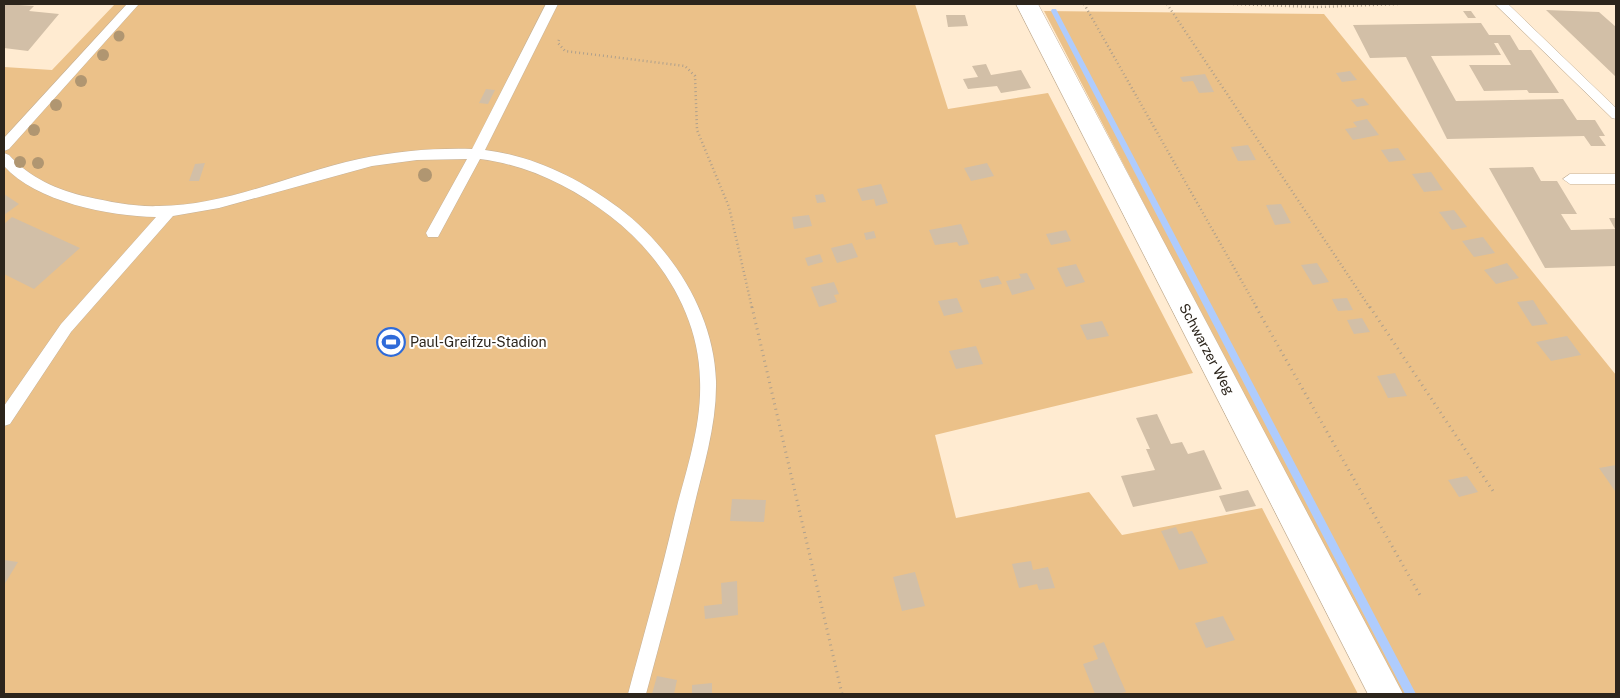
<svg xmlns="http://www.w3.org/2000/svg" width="1620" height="698" viewBox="0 0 1620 698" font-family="'Public Sans',sans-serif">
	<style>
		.green { fill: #ebc189 }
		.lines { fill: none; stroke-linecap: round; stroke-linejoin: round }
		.stream { fill: #afccfd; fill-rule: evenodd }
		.building { fill: #d2bfa7 }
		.service-casing { stroke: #c4b199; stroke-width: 1 }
		.minor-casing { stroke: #c4b199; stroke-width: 1 }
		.path-far1 { stroke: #afa08c; stroke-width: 2.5; stroke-dasharray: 1 3; stroke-linecap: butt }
		.path { stroke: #afa08c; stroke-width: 3; stroke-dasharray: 1 4.5; stroke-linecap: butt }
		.service { fill: #fff; fill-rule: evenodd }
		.minor { fill: #fff; fill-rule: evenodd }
		.tree { fill: #b09671 }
		.labels { text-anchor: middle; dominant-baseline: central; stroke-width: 4; stroke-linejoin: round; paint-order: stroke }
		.poi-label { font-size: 14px; fill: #2c251c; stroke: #fff; text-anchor: start }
		.street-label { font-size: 14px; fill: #2c251c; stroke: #fff }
	</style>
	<rect width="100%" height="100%" fill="#ffebd1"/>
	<!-- green -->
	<path class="green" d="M115 4H915L948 109 1048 93 1193 373 935 435 956 518 1089 492 1122 535 1262 508 1358 694H4V67L52 70Z
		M1044 11 1324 14 1616 375V694H1386L1325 576 1336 574Z"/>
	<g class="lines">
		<!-- stream -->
		<path class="stream" d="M1052 9H1056L1057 11 1416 694H1405L1051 11Z"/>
	</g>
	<!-- building -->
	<path class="building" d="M4 4 34 6 29 11 59 14 28 51 4 48Z
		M1546 10 1599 12 1616 27V77Z
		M1463 11H1471L1476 18H1468Z
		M946 15H965L968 26 948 27Z
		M1481 23 1489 35H1510L1519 50H1531L1559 93H1529L1527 90 1484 91 1469 65H1511L1498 43H1494L1501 55 1431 56 1456 101 1563 99 1577 120H1595L1605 136H1599L1606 146H1591L1584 136 1447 139 1406 57 1370 58 1353 25Z
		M986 64 991 75 1021 70 1031 88 1001 93 997 86 968 89 963 79 978 77 972 66Z
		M1350 71 1357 80 1342 82 1336 73Z
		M1205 74 1214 92 1199 93 1193 81 1183 82 1180 77Z
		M486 89 495 90 488 104 479 103Z
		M1363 98 1369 105 1357 107 1351 100Z
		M1367 119 1379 135 1353 140 1345 129 1357 127 1353 122Z
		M1248 145 1256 160 1238 161 1231 147Z
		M1398 148 1406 160 1389 162 1381 150Z
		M205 163 199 181H189L195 164Z
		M987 163 994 176 971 181 964 168Z
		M1533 167 1541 181H1557L1577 214H1561L1571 230 1615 229 1609 218H1616V266L1545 268 1489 168Z
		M1431 172 1443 190 1424 192 1412 174Z
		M881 184 888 203 876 206 874 199 862 201 857 189Z
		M4 194 19 204 4 215Z
		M823 194 826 202 817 203 815 195Z
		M1281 204 1291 223 1275 225 1266 205Z
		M1454 210 1467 227 1452 230 1439 212Z
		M809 215 812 226 794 229 792 217Z
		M12 217 80 248 34 289 4 274V224Z
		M961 224 969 244 959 246 957 242 935 245 929 230Z
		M1066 230 1071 241 1051 245 1046 234Z
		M874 231 876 238 866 240 864 233Z
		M1483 237 1495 253 1474 257 1462 241Z
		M852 243 858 257 837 263 831 248Z
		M820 254 823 262 808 266 805 258Z
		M1317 263 1329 282 1313 285 1301 265Z
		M1507 263 1519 278 1496 284 1484 270Z
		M1076 264 1085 282 1066 287 1057 268Z
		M1027 273 1035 289 1012 295 1006 281 1021 278 1019 274Z
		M998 276 1002 284 982 288 979 280Z
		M834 282 839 294 834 295 837 302 819 307 811 287Z
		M957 298 963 312 944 316 938 301Z
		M1347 298 1353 310 1338 311 1332 299Z
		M1533 300 1548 324 1532 326 1517 302Z
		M1362 318 1370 332 1354 334 1347 320Z
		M1102 321 1109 336 1087 340 1080 325Z
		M1567 336 1581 355 1551 361 1536 342Z
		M976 346 983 364 956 369 949 351Z
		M1395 373 1407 396 1388 398 1377 376Z
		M1157 414 1171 444 1182 442 1188 454 1204 450 1222 489 1133 507 1121 476 1155 470 1146 449H1150L1136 418Z
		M1616 465V491H1615L1599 468Z
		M1467 476 1478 492 1459 497 1448 480Z
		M1248 490 1256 506 1226 512 1219 496Z
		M732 499 766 500 764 522 730 521Z
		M1176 527 1179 534 1192 531 1208 563 1179 570 1161 531Z
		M4 560 18 562 4 585Z
		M1031 561 1033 570 1048 567 1055 588 1039 590 1037 584 1019 588 1012 564Z
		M915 572 925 606 902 611 893 577Z
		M737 581 738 615 705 619 704 606 722 604 721 583Z
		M1223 616 1235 640 1206 648 1195 623Z
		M1104 642 1110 656 1126 692 1117 694H1095L1083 664 1098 659 1093 646Z
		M657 676 677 680 674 694H652Z
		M712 683V694H692V685Z"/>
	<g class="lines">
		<defs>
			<path id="service" d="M127 4H139L9 149 4 151V138Z
				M546 4H558L485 150C534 156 580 179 619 208 672 248 714 313 716 381 717 426 702 471 692 515 678 575 662 635 646 694H628C644 634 661 575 675 514 686 471 702 425 700 380 699 315 661 255 610 216 572 187 528 165 480 159L438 237H428L426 233 467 159 417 160 372 166 219 208 173 216 71 332 10 424 4 426V406L61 324 156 217C109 216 36 202 4 166V153L9 155C30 178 57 190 88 197 111 202 135 207 159 206 227 206 293 173 359 159 396 151 435 148 472 149Z
				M1495 4H1508L1616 108V119L1612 118Z
				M1570 174H1616V184H1570L1563 179Z"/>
			<path id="minor" d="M1016 4H1038L1403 694H1368Z"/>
		</defs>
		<!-- service casing -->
		<use href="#service" class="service-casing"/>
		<!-- minor casing -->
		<use href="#minor" class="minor-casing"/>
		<!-- path-far1 -->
		<path class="path-far1" d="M1084 4 1257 308
			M1167 4 1370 308
			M1233 4 1317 7 1399 4
			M559 40 558 43 565 51 685 66 695 76 697 130 729 207 752 308"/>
		<!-- path -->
		<path class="path" d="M752 307 842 694
			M1256 307 1421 597
			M1370 307 1495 494"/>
		<!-- service -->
		<use href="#service" class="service"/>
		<!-- minor -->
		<use href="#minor" class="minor"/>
	</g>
	<!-- trees -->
	<g class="tree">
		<circle cx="119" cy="36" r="5.5"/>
		<circle cx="103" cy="55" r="6"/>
		<circle cx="81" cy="81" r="6"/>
		<circle cx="56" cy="105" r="6"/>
		<circle cx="34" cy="130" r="6"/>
		<circle cx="20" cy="162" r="6"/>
		<circle cx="38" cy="163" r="6"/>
		<circle cx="425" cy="175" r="7"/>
	</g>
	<!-- icons -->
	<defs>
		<symbol id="stadium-ring" viewBox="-11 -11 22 22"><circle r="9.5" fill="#fff" stroke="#2f6bd9" stroke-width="1.5"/><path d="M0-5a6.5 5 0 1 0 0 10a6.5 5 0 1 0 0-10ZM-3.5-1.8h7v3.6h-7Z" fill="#2f6bd9"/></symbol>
	</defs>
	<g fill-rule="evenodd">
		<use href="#stadium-ring" x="375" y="326" width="32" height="32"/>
	</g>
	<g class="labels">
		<!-- poi labels -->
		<g class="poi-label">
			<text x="410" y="342">Paul-Greifzu-Stadion</text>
		</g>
		<!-- street labels -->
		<g class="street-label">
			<text transform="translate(1207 349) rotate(62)">Schwarzer Weg</text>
		</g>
	</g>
	<!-- border -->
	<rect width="1620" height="698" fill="none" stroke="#2c251c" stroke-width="10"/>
</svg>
